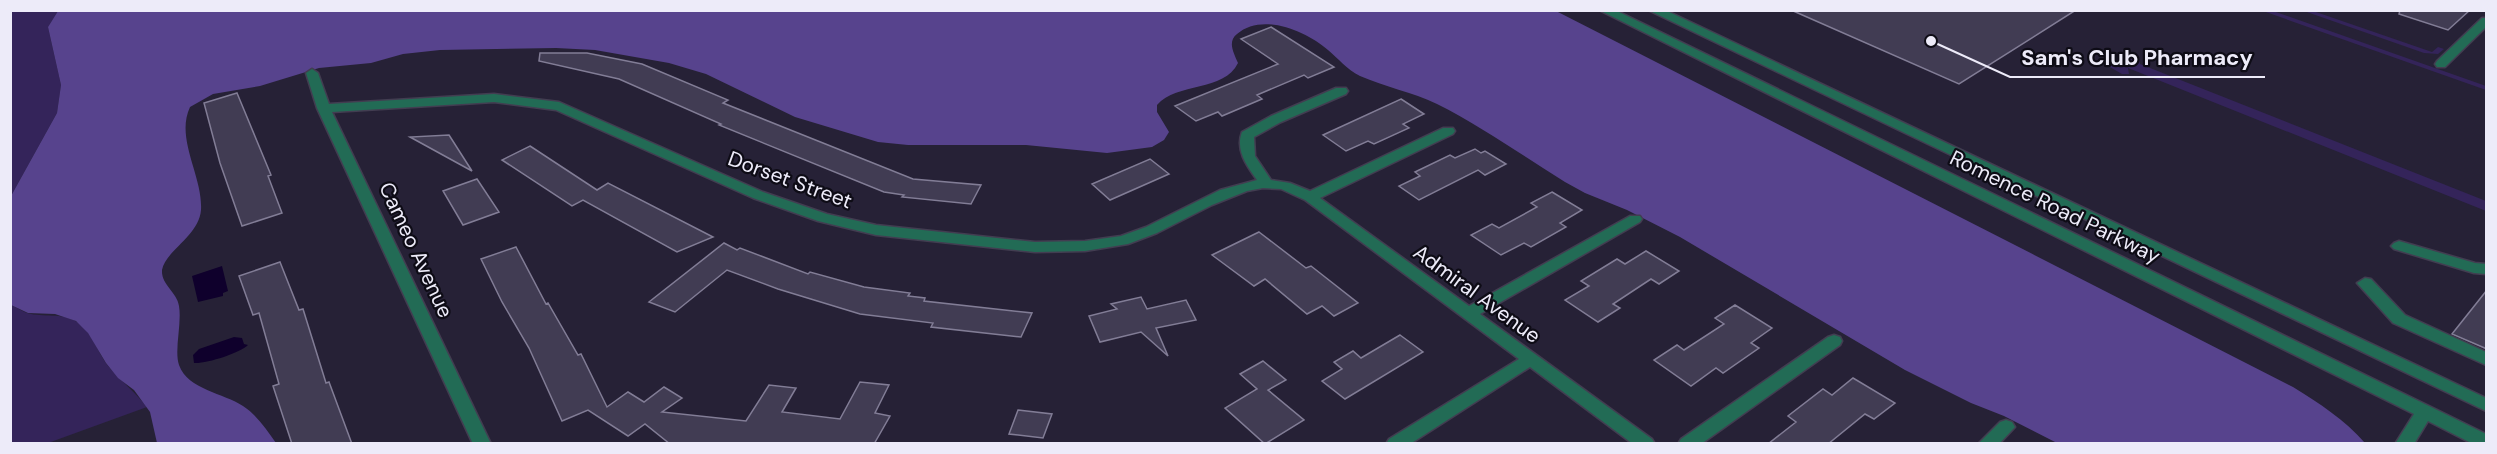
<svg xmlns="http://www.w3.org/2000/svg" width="2497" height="454" viewBox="0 0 2497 454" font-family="'DM Sans',sans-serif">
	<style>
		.green { fill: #34245a }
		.forest { fill: #57438d }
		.water { fill: #0f002c }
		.building { fill: #413c53; stroke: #827d96; stroke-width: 1.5 }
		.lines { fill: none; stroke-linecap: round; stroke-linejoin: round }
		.minor-casing { stroke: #423d51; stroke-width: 3 }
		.minor { fill: #226b55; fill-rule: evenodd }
		.labels { text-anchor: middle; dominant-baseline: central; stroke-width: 4.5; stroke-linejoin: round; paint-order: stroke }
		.street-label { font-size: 21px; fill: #edebf9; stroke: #0e0c16 }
		.leader { fill: none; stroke: #edebf9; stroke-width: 2 }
		.callout-dot { fill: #edebf9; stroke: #0e0c16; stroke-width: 2 }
		.callout-label { font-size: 22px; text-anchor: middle; font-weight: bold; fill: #edebf9; stroke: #0e0c16; stroke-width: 4.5; stroke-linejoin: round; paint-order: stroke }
	</style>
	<rect width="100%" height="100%" fill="#262136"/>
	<!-- green -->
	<path class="green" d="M11 11H58L48 27 61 85 57 113 11 196Z
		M2263 11H2273L2486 86V90Z
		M2304 11H2313L2432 52 2438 47 2444 49 2438 54 2424 53Z
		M2129 52 2138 54 2140 64 2486 201V211L2128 68 2129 74H2122L2108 66Z
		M10 305C16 307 22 311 27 313 44 318 61 312 77 322 93 333 97 352 109 367 121 381 135 392 147 407L48 443H11Z"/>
	<!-- forest -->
	<path class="forest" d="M58 11H1556L2293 387C2320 404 2344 419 2365 443H2057L2004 416 1971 403 1905 370 1680 237 1627 210 1585 193 1565 182C1523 156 1481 126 1437 104 1412 92 1385 87 1360 76 1346 69 1339 59 1328 50 1306 31 1262 12 1237 34 1227 42 1234 53 1238 63 1224 92 1177 82 1157 105V112L1169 132 1164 140 1152 147 1107 153 1026 145H908L878 142 795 117 706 74 669 63 595 50 556 48 440 50 403 54 371 63 319 68 260 86 213 94 190 107C175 139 203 176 201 210 199 236 165 251 162 270 161 285 177 292 179 306 182 324 174 350 179 365 188 390 224 393 243 406 257 415 267 430 276 443H157L150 412 134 390 118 378 106 363 88 333 76 321 55 314 28 313 11 305V196L57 113 61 85 48 27Z"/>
	<!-- water -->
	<path class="water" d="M222 266 228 291 223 293V296L198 302 192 276Z
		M234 337 242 338 244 344 248 345C240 353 206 364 194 363L193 355 199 349Z"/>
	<!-- building -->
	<path class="building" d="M1791 10H2076L1959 84Z
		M2400 10H2470L2448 30 2399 14Z
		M1271 27 1334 67 1308 78 1304 75 1257 95 1262 99 1222 116 1218 112 1196 121 1175 106 1278 64 1241 39Z
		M540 53H587L642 64 728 100 723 103 913 179 981 185 971 204 902 197 904 195 884 192 719 125 721 124 619 79 539 61Z
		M237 93 271 175 268 176 282 213 242 226 220 163 204 103Z
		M1401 99 1424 114 1403 124 1409 128 1374 144 1368 141 1346 151 1323 135Z
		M449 135 472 171 410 137Z
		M530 146 597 190 608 183 713 237 677 252 583 200 572 206 502 160Z
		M1475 149 1481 153 1485 151 1506 164 1485 175 1478 170 1419 200 1399 186 1420 176 1415 172 1450 155 1455 158Z
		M1150 159 1169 174 1110 200 1092 184Z
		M477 179 499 212 463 225 443 191Z
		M1552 192 1582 210 1560 223 1566 227 1531 247 1524 243 1501 255 1471 235 1492 224 1499 228 1537 207 1531 203Z
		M1259 232 1306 268 1311 266 1358 303 1334 316 1322 306 1307 314 1265 279 1254 286 1212 255Z
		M724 243 737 250 740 248 808 274 810 272 864 287 910 293 908 296 925 298 924 301 1032 313 1021 337 931 327 933 323 860 314 778 289 727 270 675 312 649 302Z
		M516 247 546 304 548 303 578 355 581 354 607 407 628 392 644 402 664 387 682 398 662 412 746 421 769 385 796 388 782 412 840 419 860 382 889 385 875 413 890 416 874 444H670L645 424 628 436 588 410 562 421 529 348 502 302 481 259Z
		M1646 251 1679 271 1659 284 1651 279 1613 304 1620 308 1598 322 1565 300 1589 286 1581 281 1617 259 1625 264Z
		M280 262 299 310 303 309 326 383 329 382 352 444H292L273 386 279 384 259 313 253 315 239 276Z
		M2487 290V349L2452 334Z
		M1141 297 1147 309 1186 300 1196 320 1156 328 1168 356 1141 332 1100 342 1089 316 1117 309 1111 304Z
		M1735 305 1772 328 1751 343 1759 348 1723 373 1716 368 1691 386 1654 360 1677 345 1684 350 1724 324 1715 318Z
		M1400 335 1423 352 1345 399 1322 381 1342 369 1334 362 1353 351 1361 358Z
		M1263 361 1286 380 1268 390 1304 420 1265 444 1225 408 1257 389 1240 374Z
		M1853 378 1895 403 1874 419 1865 414 1828 444H1768L1796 422 1788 416 1823 389 1832 395Z
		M1018 410 1052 414 1043 438 1009 434Z"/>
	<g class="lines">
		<defs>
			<path id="minor" d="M1599 10H1615L2431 407 2486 434V444H2473L2428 421 2414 444H2395L2414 414Z
				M1648 10H1665L2486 398V411Z
				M2482 18H2486V27L2445 67H2437L2435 64 2437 61Z
				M312 69 318 73 329 104 494 94 559 102 763 192 827 214 876 225 1035 242 1085 241 1121 236 1146 227 1220 190 1257 180C1247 166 1235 150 1242 132L1271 116 1336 88H1346L1348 91 1346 94 1281 122 1254 137 1255 156 1271 180 1290 183 1310 191 1443 128H1453L1455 131 1453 134 1320 198 1469 306 1630 216H1640L1642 219 1640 222 1480 314 1652 439 1655 444H1633L1530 367 1410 444H1386L1389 439 1519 359 1305 200 1281 189 1263 188 1247 191 1212 205 1157 233 1128 244 1085 251 1035 252 876 235 818 221 753 198 556 110 494 102 332 112 491 444H473L317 108 306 73Z
				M2399 241 2475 263 2486 264V274L2474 273 2394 249 2391 246 2394 243Z
				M2365 278 2371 279 2405 315 2486 352V365L2393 323 2357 283Z
				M1834 335 1840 337 1842 341 1840 345 1701 444H1678L1681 439 1828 337Z
				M2006 420 2012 422 2015 427 1999 444H1978L2000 422Z"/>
		</defs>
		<!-- minor casing -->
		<use href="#minor" class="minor-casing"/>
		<!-- minor -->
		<use href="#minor" class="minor"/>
	</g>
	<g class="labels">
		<!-- street labels -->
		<g class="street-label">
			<text transform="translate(790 180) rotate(20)">Dorset Street</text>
			<text transform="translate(2055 207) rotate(26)">Romence Road Parkway</text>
			<text transform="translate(416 250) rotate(65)">Cameo Avenue</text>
			<text transform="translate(1477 294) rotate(36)">Admiral Avenue</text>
		</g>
	</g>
	<!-- callouts -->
	<path class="leader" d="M1931 41L2010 77H2265"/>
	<circle class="callout-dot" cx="1931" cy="41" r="6"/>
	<g class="callout-label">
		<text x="2137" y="65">Sam's Club Pharmacy</text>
	</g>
	<!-- border -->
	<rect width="2497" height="454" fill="none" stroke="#edebf9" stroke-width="24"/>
</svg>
